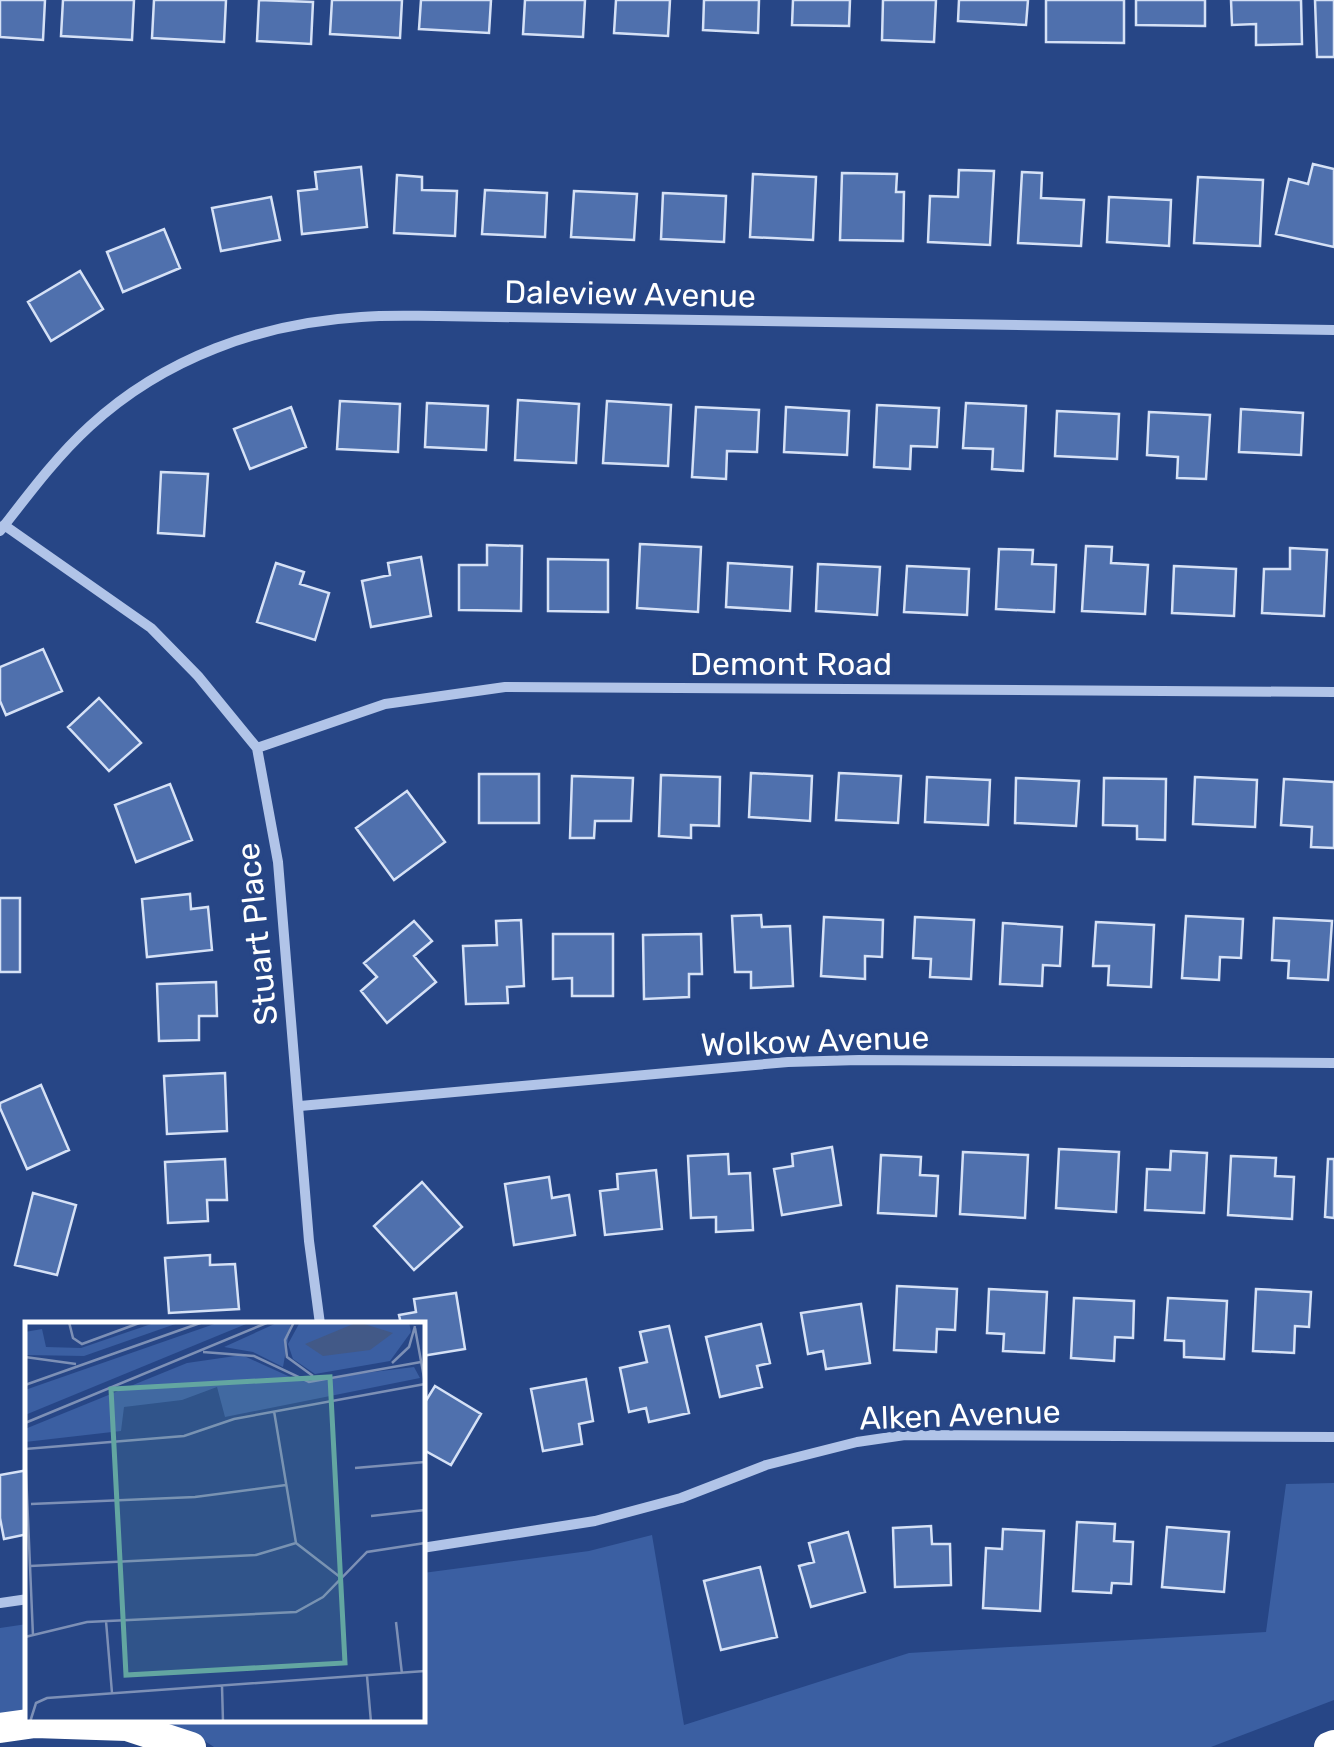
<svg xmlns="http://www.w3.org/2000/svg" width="1334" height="1747" viewBox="0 0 1334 1747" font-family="Rubik,sans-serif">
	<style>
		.green { fill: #3b5fa2 }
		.building { fill: #4f70ad; stroke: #d5e1f6; stroke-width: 2.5 }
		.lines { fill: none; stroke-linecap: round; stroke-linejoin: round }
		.street { stroke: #b1c4e8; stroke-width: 10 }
		.highway { stroke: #fff; stroke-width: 30 }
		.labels { text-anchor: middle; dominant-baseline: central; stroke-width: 8; stroke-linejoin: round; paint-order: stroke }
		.street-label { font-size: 32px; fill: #fff; stroke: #274686 }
		.inset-road { fill: none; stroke: #7d90b6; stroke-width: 2.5 }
		.view { fill: #63a6a1; fill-opacity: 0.15; stroke: #63a6a1; stroke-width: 5 }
		.inset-edge { fill: none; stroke: #fff; stroke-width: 5 }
	</style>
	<rect width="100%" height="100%" fill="#274686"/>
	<!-- green -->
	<path class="green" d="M1334 1483V1700L1211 1747H214L189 1731 150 1720H422L423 1573 589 1551 652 1535 684 1725 909 1653 1266 1632 1286 1484Z
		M27 1624V1712L0 1715V1628Z"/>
	<!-- building -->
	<path class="building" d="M0 0H45L43 40 0 37Z
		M63 0H134L132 40 61 36Z
		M154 0H226L224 42 152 38Z
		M259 0 313 2 311 44 257 41Z
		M332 0H402L400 38 330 34Z
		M421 0H491L489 33 419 29Z
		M525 0H585L583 37 523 34Z
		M616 0H670L668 36 614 33Z
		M704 0H759L758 33 703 30Z
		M793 0H850L849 26 792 25Z
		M883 0H936L934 42 882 40Z
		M959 0H1028L1026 25 958 21Z
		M1046 0H1124V43L1046 42Z
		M1136 0H1205V26L1136 25Z
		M1231 0H1301L1302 44 1256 45V24L1232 25Z
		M1315 0H1334V57H1317Z
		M1313 164 1334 169V247L1276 234 1289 179 1308 184Z
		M361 167 367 227 302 234 298 191 317 189 315 172Z
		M959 170 994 171 990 245 928 242 930 196 958 197Z
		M1022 172 1042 173 1041 198 1084 200 1081 246 1018 243Z
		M842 173 897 174 896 192H904L903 241 840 240Z
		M753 174 816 177 813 240 750 237Z
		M397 175 422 177V190L457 191 455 236 394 233Z
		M1198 177 1263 180 1260 246 1194 243Z
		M485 190 547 193 545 237 482 234Z
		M574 191 637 194 634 240 571 237Z
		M663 193 726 196 724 242 661 239Z
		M271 197 280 240 221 251 212 208Z
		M1109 197 1171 200 1169 246 1107 242Z
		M164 229 180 268 123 292 107 252Z
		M80 271 103 309 51 341 28 302Z
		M518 400 579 404 576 463 515 460Z
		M340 401 400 404 398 452 337 449Z
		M607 401 671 405 668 466 603 463Z
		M427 403 488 406 486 450 425 447Z
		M966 403 1026 406 1023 471 992 469 993 449 963 448Z
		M877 405 939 408 937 447 911 446 910 469 874 467Z
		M291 407 306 447 250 469 234 429Z
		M696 407 759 410 757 452 727 451 726 479 692 477Z
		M786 407 849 411 847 455 784 452Z
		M1241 409 1303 413 1301 455 1239 452Z
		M1057 411 1119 414 1117 459 1055 456Z
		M1149 412 1210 415 1206 479 1177 478 1178 457 1147 455Z
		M161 472 208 474 204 536 158 533Z
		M640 544 701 547 698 612 637 608Z
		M487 545 522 546 521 611 459 610V565H487Z
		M1086 546 1112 547 1111 563 1148 565 1145 614 1082 611Z
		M1290 548 1327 550 1324 616 1262 613 1264 569H1290Z
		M999 549 1033 550 1032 564 1056 565 1054 612 996 609Z
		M421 557 431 616 371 627 362 581 390 575 388 563Z
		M548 559 608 560V612L548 611Z
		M276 563 304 572 300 584 329 593 315 640 257 622Z
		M728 563 792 567 790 611 726 607Z
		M818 564 880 567 877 615 816 611Z
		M907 566 969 569 967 615 904 612Z
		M1174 566 1236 569 1234 616 1172 613Z
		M43 649 62 691 6 715 0 701V667Z
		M99 698 141 743 109 771 68 727Z
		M751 773 812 776 810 821 749 817Z
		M839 773 901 776 898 823 836 820Z
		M479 774H539V823H479Z
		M661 775 720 777 719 826 691 825V838L659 836Z
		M572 776 633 778 631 821H595L594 838H570Z
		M927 777 990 780 988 825 925 822Z
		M1195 777 1257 780 1255 827 1193 824Z
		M1016 778 1079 781 1076 826 1015 823Z
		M1104 778 1166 779 1165 840 1137 839V826L1103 825Z
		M1284 779 1334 782V848L1311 847 1312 827 1281 825Z
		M170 784 192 840 136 862 115 805Z
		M407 791 445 842 394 880 356 828Z
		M190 894 191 909 208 907 212 950 147 957 142 899Z
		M0 898H20V972H0Z
		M761 915 762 927 790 926 793 986 751 988V972H735L732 916Z
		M1186 916 1243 919 1241 958 1220 957 1219 980 1182 978Z
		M824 917 883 920 882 957 865 956V979L821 976Z
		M915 917 974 920 971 979 930 977 931 959 913 958Z
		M1274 918 1332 921 1328 980 1288 978 1289 961 1272 960Z
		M521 920 524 986 507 987 508 1003 466 1004 463 946 497 945 496 921Z
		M414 921 432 941 414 956 436 982 387 1023 361 991 377 977 364 963Z
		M1096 922 1154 925 1151 987 1108 985 1109 966H1093Z
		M1003 923 1062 927 1060 966 1043 965 1042 986 1000 984Z
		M553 934H613V996H572V978L553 979Z
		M701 934 702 974H689V997L644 999 643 935Z
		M216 982 217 1016H199V1040L159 1041 157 984Z
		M225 1073 227 1131 167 1134 164 1076Z
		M41 1085 69 1150 27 1169 0 1108V1103Z
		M832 1147 841 1205 782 1215 774 1169 793 1166 792 1154Z
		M1059 1149 1119 1152 1116 1212 1056 1208Z
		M1171 1151 1207 1153 1204 1213 1145 1210 1147 1169 1170 1170Z
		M963 1152 1028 1155 1025 1218 960 1214Z
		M728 1154 729 1174 750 1173 753 1230 716 1232V1217L691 1218 688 1156Z
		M881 1155 921 1157 920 1175 938 1176 936 1216 878 1213Z
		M1231 1156 1276 1158 1275 1176 1294 1177 1292 1219 1228 1215Z
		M225 1159 227 1200H207L208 1221 168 1223 165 1162Z
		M1328 1159H1334V1218L1325 1217Z
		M656 1170 662 1229 605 1235 600 1191 618 1189 617 1174Z
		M549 1177 552 1198 569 1195 575 1235 514 1245 505 1184Z
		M422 1182 462 1227 414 1270 374 1226Z
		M33 1193 76 1205 57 1275 15 1265Z
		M210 1255V1265L235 1264 239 1309 169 1313 165 1258Z
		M897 1286 957 1289 955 1330 937 1329 936 1352 894 1350Z
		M989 1289 1047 1292 1044 1353 1003 1351 1004 1334 987 1333Z
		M1256 1289 1311 1292 1309 1327 1295 1326 1294 1353 1253 1351Z
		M456 1293 465 1349 422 1356V1324H401L399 1315 416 1312 414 1299Z
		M1074 1298 1134 1301 1133 1338 1115 1337 1114 1361 1071 1358Z
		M1168 1298 1227 1301 1224 1359 1184 1357V1341L1165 1340Z
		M861 1304 870 1363 826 1369 823 1351 808 1354 801 1313Z
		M761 1324 770 1363 757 1366 762 1387 720 1397 706 1337Z
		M669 1326 689 1413 649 1422 646 1408 629 1412 620 1368 647 1362 640 1332Z
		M586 1379 593 1421 579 1424 582 1444 543 1451 531 1389Z
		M435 1386 481 1414 451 1465 422 1449V1433L425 1429 422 1427V1407Z
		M28 1470V1534L4 1539 0 1518V1475Z
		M1077 1522 1115 1524 1114 1541 1133 1542 1131 1584 1112 1583 1111 1593 1073 1591Z
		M931 1526 932 1544H950L951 1585 895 1587 893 1528Z
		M1167 1527 1229 1532 1224 1592 1162 1587Z
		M1003 1529 1044 1531 1040 1611 983 1608 986 1548 1002 1549Z
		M848 1532 865 1592 811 1607 799 1566 814 1562 809 1543Z
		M760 1567 777 1637 721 1650 704 1581Z"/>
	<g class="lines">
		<!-- street -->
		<path class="street" d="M4 525 151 628 198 676 257 748 278 862 309 1241 320 1324
			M0 531C28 495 56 457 90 426 164 358 261 323 361 317 386 315 412 316 438 316L1334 330
			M257 748 385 704 505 687 1334 692
			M300 1106 788 1062 859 1060 1334 1063
			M422 1548 595 1521 681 1498 766 1465 857 1442 905 1435 1334 1437
			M0 1603 28 1599"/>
		<!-- highway -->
		<path class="highway" d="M0 1728 35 1723 127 1726 191 1747
			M1329 1747 1334 1745"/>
	</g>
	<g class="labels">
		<!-- street labels -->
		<g class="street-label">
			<text transform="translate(630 294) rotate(1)">Daleview Avenue</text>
			<text x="791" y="664">Demont Road</text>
			<text transform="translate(257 934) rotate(-96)">Stuart Place</text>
			<text transform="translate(815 1041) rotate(-2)">Wolkow Avenue</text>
			<text transform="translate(960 1415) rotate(-2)">Alken Avenue</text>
		</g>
	</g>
	<!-- overview -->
	<g transform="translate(25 1322)">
		<rect width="400" height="400" fill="#274686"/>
		<path d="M132 0H156L59 34 0 33V10L17 7 21 25 56 26ZM195 0H226L0 93V68ZM254 0H266L258 45 228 30 199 25ZM275 0H384L386 10 365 39 290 52 268 37 263 22ZM217 33 274 59 389 45 395 56 200 95 192 65 157 78 99 85 96 109 0 120V107L162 41Z" fill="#3b5fa2"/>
		<path d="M333 0 368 11 345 28 298 34 280 22Z" fill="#425987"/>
		<path class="inset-road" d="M44 0 48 16 57 22 117 0M269 0 260 18 262 35 288 54M390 6 400 61M178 30 229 34 284 60 396 40M0 35 51 42M367 41 384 25 390 4M0 63 178 0M249 89 271 221 315 255M0 101 244 0M0 127 159 114 209 97 400 62M0 127 8 314M330 146 400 140M6 182 170 175 261 163M346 194 400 188M5 244 231 233 271 221M81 299 87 371M371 300 377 352M0 315 62 300 271 290 298 275 342 230 400 221M342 354 346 400M197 364 198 400M5 400 11 381 22 376 400 349"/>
		<path class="view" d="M305 55 320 341 101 353 86 67Z"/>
		<rect width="400" height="400" class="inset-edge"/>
	</g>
</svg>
